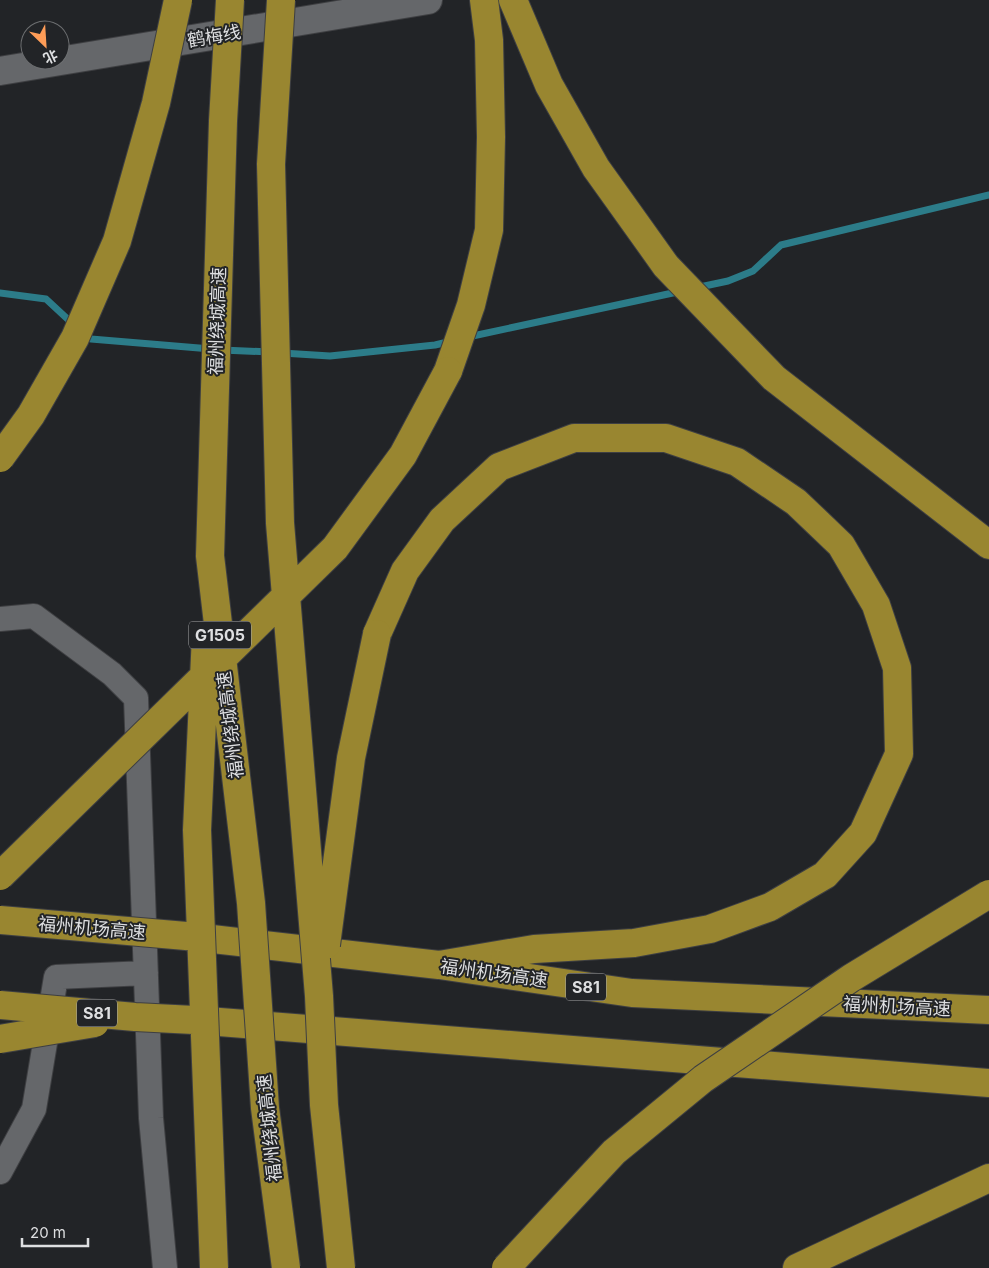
<svg xmlns="http://www.w3.org/2000/svg" width="989" height="1268" viewBox="0 0 989 1268" font-family="Inter,'Noto Sans SC',sans-serif">
	<style>
		.lines { fill: none; stroke-linecap: round; stroke-linejoin: round }
		.stream { stroke: #2c7c89; stroke-width: 7 }
		.minor-casing { stroke: #3e3f42; stroke-width: 26 }
		.tertiary-casing { stroke: #3e3f42; stroke-width: 30 }
		.motorway-casing { stroke: #3e3f42; stroke-width: 30 }
		.minor { stroke: #65676a; stroke-width: 24 }
		.tertiary { stroke: #65676a; stroke-width: 28 }
		.motorway { stroke: #998630; stroke-width: 28 }
		.motorway-bridge-casing { stroke: #3e3f42; stroke-width: 30; stroke-linecap: butt }
		.motorway-bridge { stroke: #998630; stroke-width: 28 }
		.labels { text-anchor: middle; dominant-baseline: central; stroke-width: 4; stroke-linejoin: round; paint-order: stroke }
		.shield { fill: #222427; stroke: #a6a7a9; stroke-width: 1 }
		.shield-label { font-size: 16px; font-weight: bold; fill: #dedfe1 }
		.street-label { font-size: 18px; fill: #dedfe1; stroke: #222427 }
	</style>
	<rect width="100%" height="100%" fill="#222427"/>
	<g class="lines">
		<!-- stream -->
		<path class="stream" d="M695 288 728 281 753 271 781 245 989 195
			M0 293 46 299 74 325
			M84 333 91 339 211 349
			M468 337 682 291
			M222 350 271 352
			M282 353 330 356 435 345 452 341"/>
		<defs>
			<path id="minor" d="M0 619 34 616 112 674 136 698 151 1118 165 1268
				M0 1172 34 1109 56 977 146 973"/>
			<path id="tertiary" d="M0 71 428 0"/>
			<path id="motorway" d="M513 0 549 85 596 168 666 266 774 378 989 545
				M448 371 471 305 489 230 491 137 489 40 484 0
				M377 634 405 571 442 520 499 467 574 438H666L737 462 796 502 841 545 876 605 897 668 899 754 863 833 825 875 770 907 710 929 634 943 534 949 439 965
				M186 936 439 965 632 993 989 1010
				M194 1020 989 1083
				M797 1268 989 1178"/>
		</defs>
		<!-- minor casing -->
		<use href="#minor" class="minor-casing"/>
		<!-- tertiary casing -->
		<use href="#tertiary" class="tertiary-casing"/>
		<!-- motorway casing -->
		<use href="#motorway" class="motorway-casing"/>
		<!-- minor -->
		<use href="#minor" class="minor"/>
		<!-- tertiary -->
		<use href="#tertiary" class="tertiary"/>
		<!-- motorway -->
		<use href="#motorway" class="motorway"/>
		<defs>
			<path id="motorway-bridge" d="M230 0 223 121 210 556 251 903 265 1108 286 1268
				M281 0 271 164 280 523 319 996 324 1105 341 1268
				M0 458 31 415 75 338 117 241 156 103 178 0
				M206 635 197 830 214 1268
				M0 876 335 548 403 455 448 371
				M0 920 186 936
				M326 945 351 758 377 634
				M0 1005 135 1017 194 1020
				M0 1039 95 1023
				M506 1268 614 1152 703 1079 851 978 989 894"/>
		</defs>
		<!-- motorway-bridge casing -->
		<use href="#motorway-bridge" class="motorway-bridge-casing"/>
		<!-- motorway-bridge -->
		<use href="#motorway-bridge" class="motorway-bridge"/>
	</g>
	<g class="labels">
		<!-- shield labels -->
		<g class="shield">
			<rect x="189" y="621.5" width="62" height="27" rx="4"/>
			<rect x="566" y="973.5" width="40" height="27" rx="4"/>
			<rect x="77" y="999.5" width="40" height="27" rx="4"/>
		</g>
		<g class="shield-label">
			<text x="220" y="635">G1505</text>
			<text x="586" y="987">S81</text>
			<text x="97" y="1013">S81</text>
		</g>
		<!-- street labels -->
		<g class="street-label">
			<text transform="translate(214 36) rotate(-10)">鹤梅线</text>
			<text transform="translate(217 321) rotate(-88)">福州绕城高速</text>
			<text transform="translate(230 725) rotate(-97)">福州绕城高速</text>
			<text transform="translate(92 928) rotate(5)">福州机场高速</text>
			<text transform="translate(494 973) rotate(8)">福州机场高速</text>
			<text transform="translate(897 1006) rotate(3)">福州机场高速</text>
			<text transform="translate(269 1128) rotate(-96)">福州绕城高速</text>
		</g>
	</g>
	<!-- north arrow -->
	<g transform="translate(45 45) rotate(155)"><circle r="24" fill="#222427" stroke="#6d6f71"/>
	<path d="M0-4L9 19L0 12L-9 19Z" fill="#fe9c57"/>
	<text y="-8" font-size="14" font-weight="bold" text-anchor="middle" fill="#dedfe1">北</text>
	</g>
	<!-- scale -->
	<path d="M22 1238v8h66v-8" fill="none" stroke="#dedfe1" stroke-width="2.5"/>
	<text x="30" y="1238" font-size="15" fill="#dedfe1" stroke="#222427" stroke-width="4" paint-order="stroke">20 m</text>
</svg>
